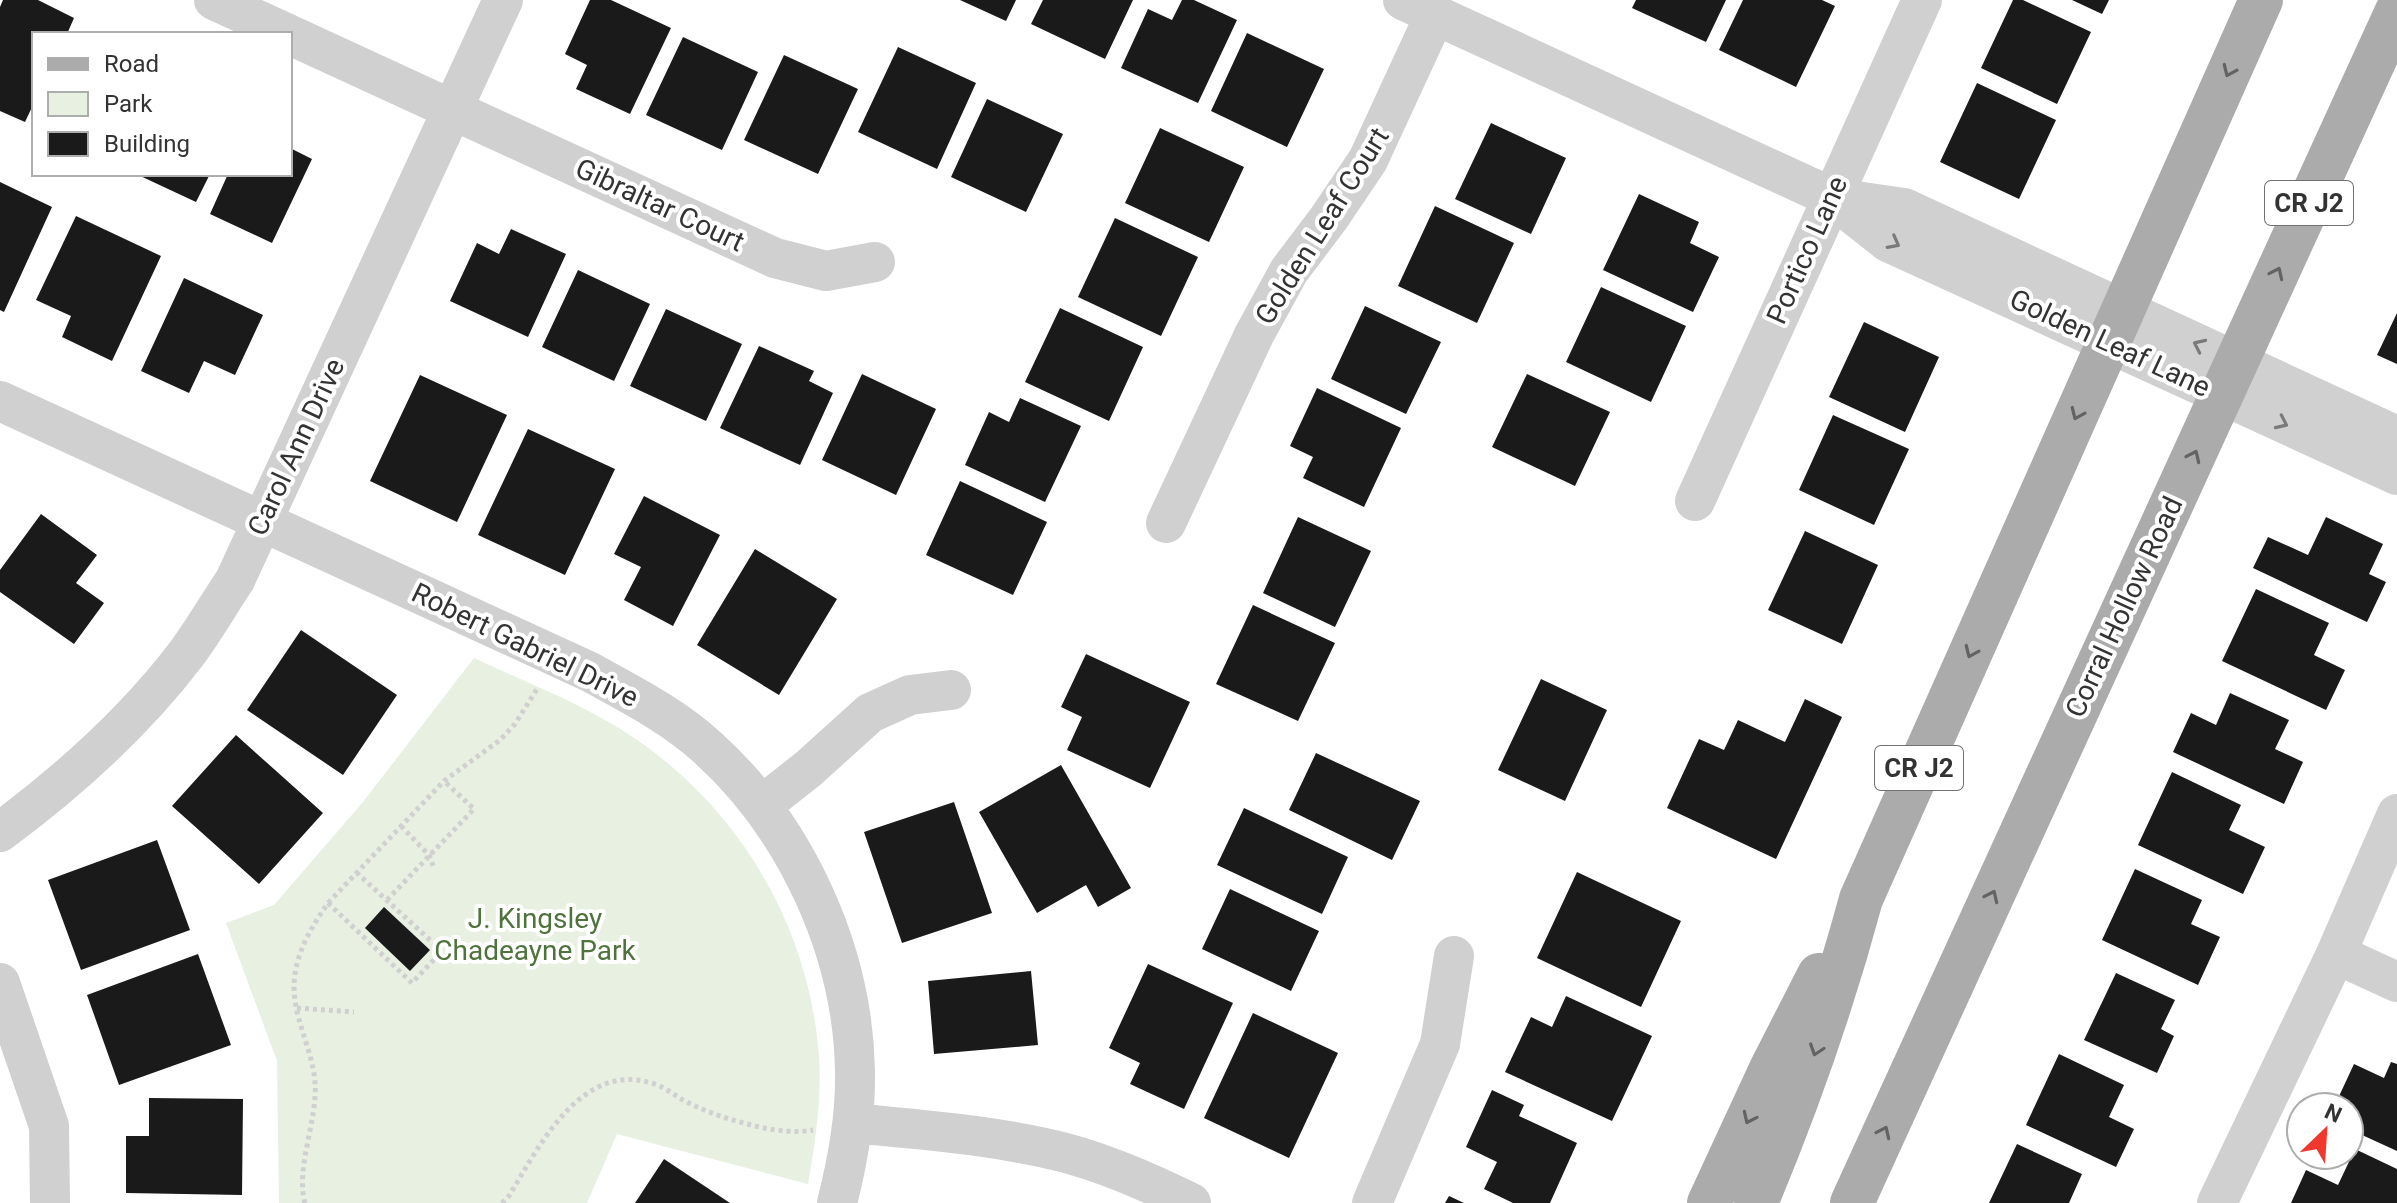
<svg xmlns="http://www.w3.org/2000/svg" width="2397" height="1203" viewBox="0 0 2397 1203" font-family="Roboto,sans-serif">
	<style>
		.green { fill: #e7f0e1 }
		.building { fill: #1a1a1a }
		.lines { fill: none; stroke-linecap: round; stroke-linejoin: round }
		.path { stroke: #d0d0d0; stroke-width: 5; stroke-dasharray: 4 4; stroke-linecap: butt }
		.minor { stroke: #d0d0d0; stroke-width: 40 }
		.primary { stroke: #ababab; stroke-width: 44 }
		.oneway { stroke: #636363 }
		.oneway2 { stroke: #7a7a7a }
		.labels { text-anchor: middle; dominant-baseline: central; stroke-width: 8; stroke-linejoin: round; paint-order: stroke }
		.shield { fill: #fff; stroke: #707070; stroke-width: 2 }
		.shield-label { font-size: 26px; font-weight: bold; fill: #333 }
		.street-label { font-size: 28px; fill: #333; stroke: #fff }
		.park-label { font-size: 28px; fill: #4f733c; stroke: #fff }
	</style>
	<rect width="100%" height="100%" fill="#fff"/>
	<!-- green -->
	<path class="green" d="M474 658C523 681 576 701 622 730 732 799 805 916 818 1045 823 1092 816 1138 808 1184L617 1134 587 1203H279L277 1061 226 923 274 905 363 802Z"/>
	<!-- building -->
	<path class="building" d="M3 0H38L74 18 67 34H34V103L25 122 0 111V7Z
		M590 0H611L671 28 630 114 576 89 587 65 565 54Z
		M960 0H1016L1006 21Z
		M1043 0H1133L1105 59 1031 24Z
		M1182 0H1194L1237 20 1198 103 1121 68 1148 9 1172 20Z
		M1636 0H1726L1706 42 1632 8Z
		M1743 0H1822L1835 6 1796 87 1719 50Z
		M2013 0H2023L2091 32 2057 104 1981 68Z
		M2072 0H2109L2102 14Z
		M1247 33 1324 69 1287 147 1211 111Z
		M683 37 758 72 722 150 646 115Z
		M898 47 976 83 937 169 858 132Z
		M784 55 858 89 818 174 744 140Z
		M1977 83 2056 120 2019 199 1940 162Z
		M987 99 1063 134 1026 212 951 177Z
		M1491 123 1566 158 1531 234 1455 199Z
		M1160 128 1244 167 1209 242 1125 203Z
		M290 148 312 159 272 243 210 214 228 174H290Z
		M136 174H210L196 202Z
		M0 182 52 207 4 312 0 310Z
		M1639 194 1699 222 1690 243 1719 257 1693 312 1603 270Z
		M1435 206 1514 243 1477 323 1398 286Z
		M76 216 161 256 112 361 62 337 71 316 36 300Z
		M1115 218 1198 257 1161 336 1078 297Z
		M511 229 566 254 528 337 450 301 477 243 499 254Z
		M578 270 650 304 614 381 542 347Z
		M184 278 263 315 235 375 204 361 189 393 141 371Z
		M1601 287 1686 326 1651 402 1566 362Z
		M1365 306 1441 342 1406 414 1331 379Z
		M1060 308 1143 347 1109 421 1025 382Z
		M666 309 742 344 706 421 630 386Z
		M2397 313V364L2377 355Z
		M1864 322 1939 357 1905 432 1829 397Z
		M759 346 814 371 809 381 833 393 800 465 720 428Z
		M862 374 936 409 896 495 822 460Z
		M1527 374 1610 412 1575 486 1492 447Z
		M420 375 507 415 457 522 370 481Z
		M1317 388 1401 428 1364 507 1303 478 1313 457 1290 446Z
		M1020 398 1081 426 1045 502 965 465 989 412 1009 422Z
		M1833 415 1909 449 1874 525 1799 490Z
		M528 429 615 469 565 575 478 535Z
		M960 481 1047 522 1013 595 926 555Z
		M644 496 720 535 673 626 624 600 641 567 614 554Z
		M41 514 97 555 76 583 104 603 74 644 0 592V570Z
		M1298 517 1371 551 1335 627 1263 593Z
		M2326 517 2383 544 2369 574 2386 582 2367 622 2253 568 2268 537 2308 555Z
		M1805 531 1878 565 1842 644 1768 610Z
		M755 549 837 599 779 695 697 645Z
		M2256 589 2329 623 2314 655 2345 670 2326 710 2222 661Z
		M1253 605 1335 643 1298 721 1216 684Z
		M301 630 397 695 343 775 247 710Z
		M1086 654 1190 702 1150 788 1067 750 1082 717 1061 707Z
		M1541 679 1607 710 1565 801 1498 770Z
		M2230 693 2289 720 2275 749 2303 762 2284 804 2173 752 2191 713 2216 725Z
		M1805 699 1842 717 1776 859 1667 808 1699 739 1724 750 1738 720 1785 742Z
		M236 735 323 813 259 884 172 806Z
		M1316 753 1420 801 1392 860 1289 810Z
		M1061 765 1131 888 1098 907 1086 885 1037 913 979 812Z
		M2172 772 2241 805 2229 830 2265 847 2243 894 2138 845Z
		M954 802 992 913 902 943 864 832Z
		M1244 808 1348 857 1322 914 1217 865Z
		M157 840 190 930 81 970 48 880Z
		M2135 869 2202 900 2191 924 2220 937 2198 985 2102 940Z
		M1577 872 1681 921 1641 1007 1537 958Z
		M1230 889 1319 931 1291 991 1202 949Z
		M384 907 430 950 410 971 365 928Z
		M198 954 231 1045 119 1085 87 995Z
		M1148 964 1233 1003 1184 1109 1130 1084 1140 1063 1109 1048Z
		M1031 971 1038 1045 934 1054 928 981Z
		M2116 973 2175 1000 2161 1029 2174 1036 2157 1073 2084 1040Z
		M1566 996 1652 1036 1612 1121 1505 1072 1531 1017 1552 1027Z
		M1253 1013 1338 1053 1289 1158 1204 1118Z
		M2059 1054 2124 1085 2109 1117 2134 1129 2116 1167 2026 1125Z
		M2391 1062 2397 1064V1151L2349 1129V1107H2334L2354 1064 2384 1078Z
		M1492 1090 1524 1105 1519 1116 1577 1143 1550 1203H1513L1484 1189 1497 1162 1466 1147Z
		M149 1098 243 1099 242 1195 126 1193V1136H149Z
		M2017 1144 2082 1174 2069 1203H1989Z
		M2355 1149 2397 1169V1203H2291L2306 1170 2338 1185Z
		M664 1159 730 1203H635Z
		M1449 1196 1464 1203H1445Z"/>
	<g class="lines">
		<!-- path -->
		<path class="path" d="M401 826 429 855 434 868
			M387 900 474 809 444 781
			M328 903 412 983 442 951 357 873
			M297 1008 354 1012
			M305 1203C295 1168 318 1120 315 1082 312 1046 289 1011 295 974 299 947 313 925 328 903L444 781 500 740 515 724 537 689
			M502 1203 509 1196C538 1148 581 1061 651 1083 663 1086 673 1094 683 1100 702 1110 721 1117 740 1122 764 1129 789 1134 813 1130"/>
		<!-- minor -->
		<path class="minor" d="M214 0 288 34
			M1403 0 1831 197 1888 242 2397 475
			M290 35 775 258 826 271 875 262
			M1835 198 1904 208 2397 436
			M0 401 590 672C630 694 673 716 707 747 796 827 853 951 855 1071 856 1115 848 1160 837 1203
			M1695 501 1922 0
			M1166 523 1254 335 1289 271 1329 218 1368 160 1435 15
			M761 806 808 769 870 713 910 695 951 690
			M0 832C70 780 134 723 187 653 204 630 219 604 235 580L503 0
			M2336 954 2397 982
			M0 983 49 1126 50 1203
			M853 1123C924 1130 996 1135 1066 1153 1110 1165 1151 1183 1191 1203
			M1372 1203 1440 1044 1454 956
			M2217 1203 2336 954 2397 814"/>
		<!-- primary -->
		<path class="primary" d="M1709 1203 1771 1069 1819 975
			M1756 1203C1798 1103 1833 1003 1861 899L2261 0
			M1852 1203 2397 11"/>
	</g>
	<!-- one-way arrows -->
	<defs><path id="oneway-chevron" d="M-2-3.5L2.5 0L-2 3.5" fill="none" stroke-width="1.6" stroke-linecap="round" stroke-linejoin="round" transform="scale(2)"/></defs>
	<g class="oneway">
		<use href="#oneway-chevron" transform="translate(2229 71) rotate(114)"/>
		<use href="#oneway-chevron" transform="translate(2277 273) rotate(-65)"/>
		<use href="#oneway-chevron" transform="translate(2077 414) rotate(114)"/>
		<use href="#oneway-chevron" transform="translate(2194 456) rotate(-65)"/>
		<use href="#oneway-chevron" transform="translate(1971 652) rotate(114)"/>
		<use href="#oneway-chevron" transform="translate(1992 896) rotate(-65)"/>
		<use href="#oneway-chevron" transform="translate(1816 1050) rotate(109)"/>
		<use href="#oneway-chevron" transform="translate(1749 1118) rotate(115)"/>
		<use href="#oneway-chevron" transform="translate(1884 1132) rotate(-65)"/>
	</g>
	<g class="oneway2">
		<use href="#oneway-chevron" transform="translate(1894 243) rotate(28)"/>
		<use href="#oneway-chevron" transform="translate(2199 345) rotate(-155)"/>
		<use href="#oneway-chevron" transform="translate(2282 423) rotate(25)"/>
	</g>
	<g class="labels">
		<!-- shield labels -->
		<g class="shield">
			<rect x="2265" y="181" width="88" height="44" rx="6"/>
			<rect x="1875" y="746" width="88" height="44" rx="6"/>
		</g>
		<g class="shield-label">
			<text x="2309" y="203">CR J2</text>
			<text x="1919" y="768">CR J2</text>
		</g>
		<!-- street labels -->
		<g class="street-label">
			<text transform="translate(660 205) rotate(25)">Gibraltar Court</text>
			<text transform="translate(1322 226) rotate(-58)">Golden Leaf Court</text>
			<text transform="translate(1807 250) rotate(-66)">Portico Lane</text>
			<text transform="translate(2110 343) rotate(25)">Golden Leaf Lane</text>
			<text transform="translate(296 447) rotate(-65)">Carol Ann Drive</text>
			<text transform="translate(2124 607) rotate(-65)">Corral Hollow Road</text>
			<text transform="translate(525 645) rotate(26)">Robert Gabriel Drive</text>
		</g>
		<!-- park labels -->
		<g class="park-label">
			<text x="535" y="918">J. Kingsley<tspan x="535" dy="32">Chadeayne Park</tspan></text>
		</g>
	</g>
	<!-- legend -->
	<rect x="32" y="32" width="260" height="144" fill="#ffffff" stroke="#adadad" stroke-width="2"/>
	<rect x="48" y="58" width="40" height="12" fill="#ababab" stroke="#adadad" stroke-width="2"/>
	<text x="104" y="72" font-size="24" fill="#333333">Road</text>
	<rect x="48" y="92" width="40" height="24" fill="#e7f0e1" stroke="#adadad" stroke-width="2"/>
	<text x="104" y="112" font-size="24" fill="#333333">Park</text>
	<rect x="48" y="132" width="40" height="24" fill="#1a1a1a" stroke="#adadad" stroke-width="2"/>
	<text x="104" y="152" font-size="24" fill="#333333">Building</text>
	<!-- north arrow -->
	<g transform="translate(2325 1131) rotate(25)"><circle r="38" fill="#ffffff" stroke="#adadad" stroke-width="2"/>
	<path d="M0-6L14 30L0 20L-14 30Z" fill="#f1382e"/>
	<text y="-12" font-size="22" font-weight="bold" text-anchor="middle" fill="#333333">N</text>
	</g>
</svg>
